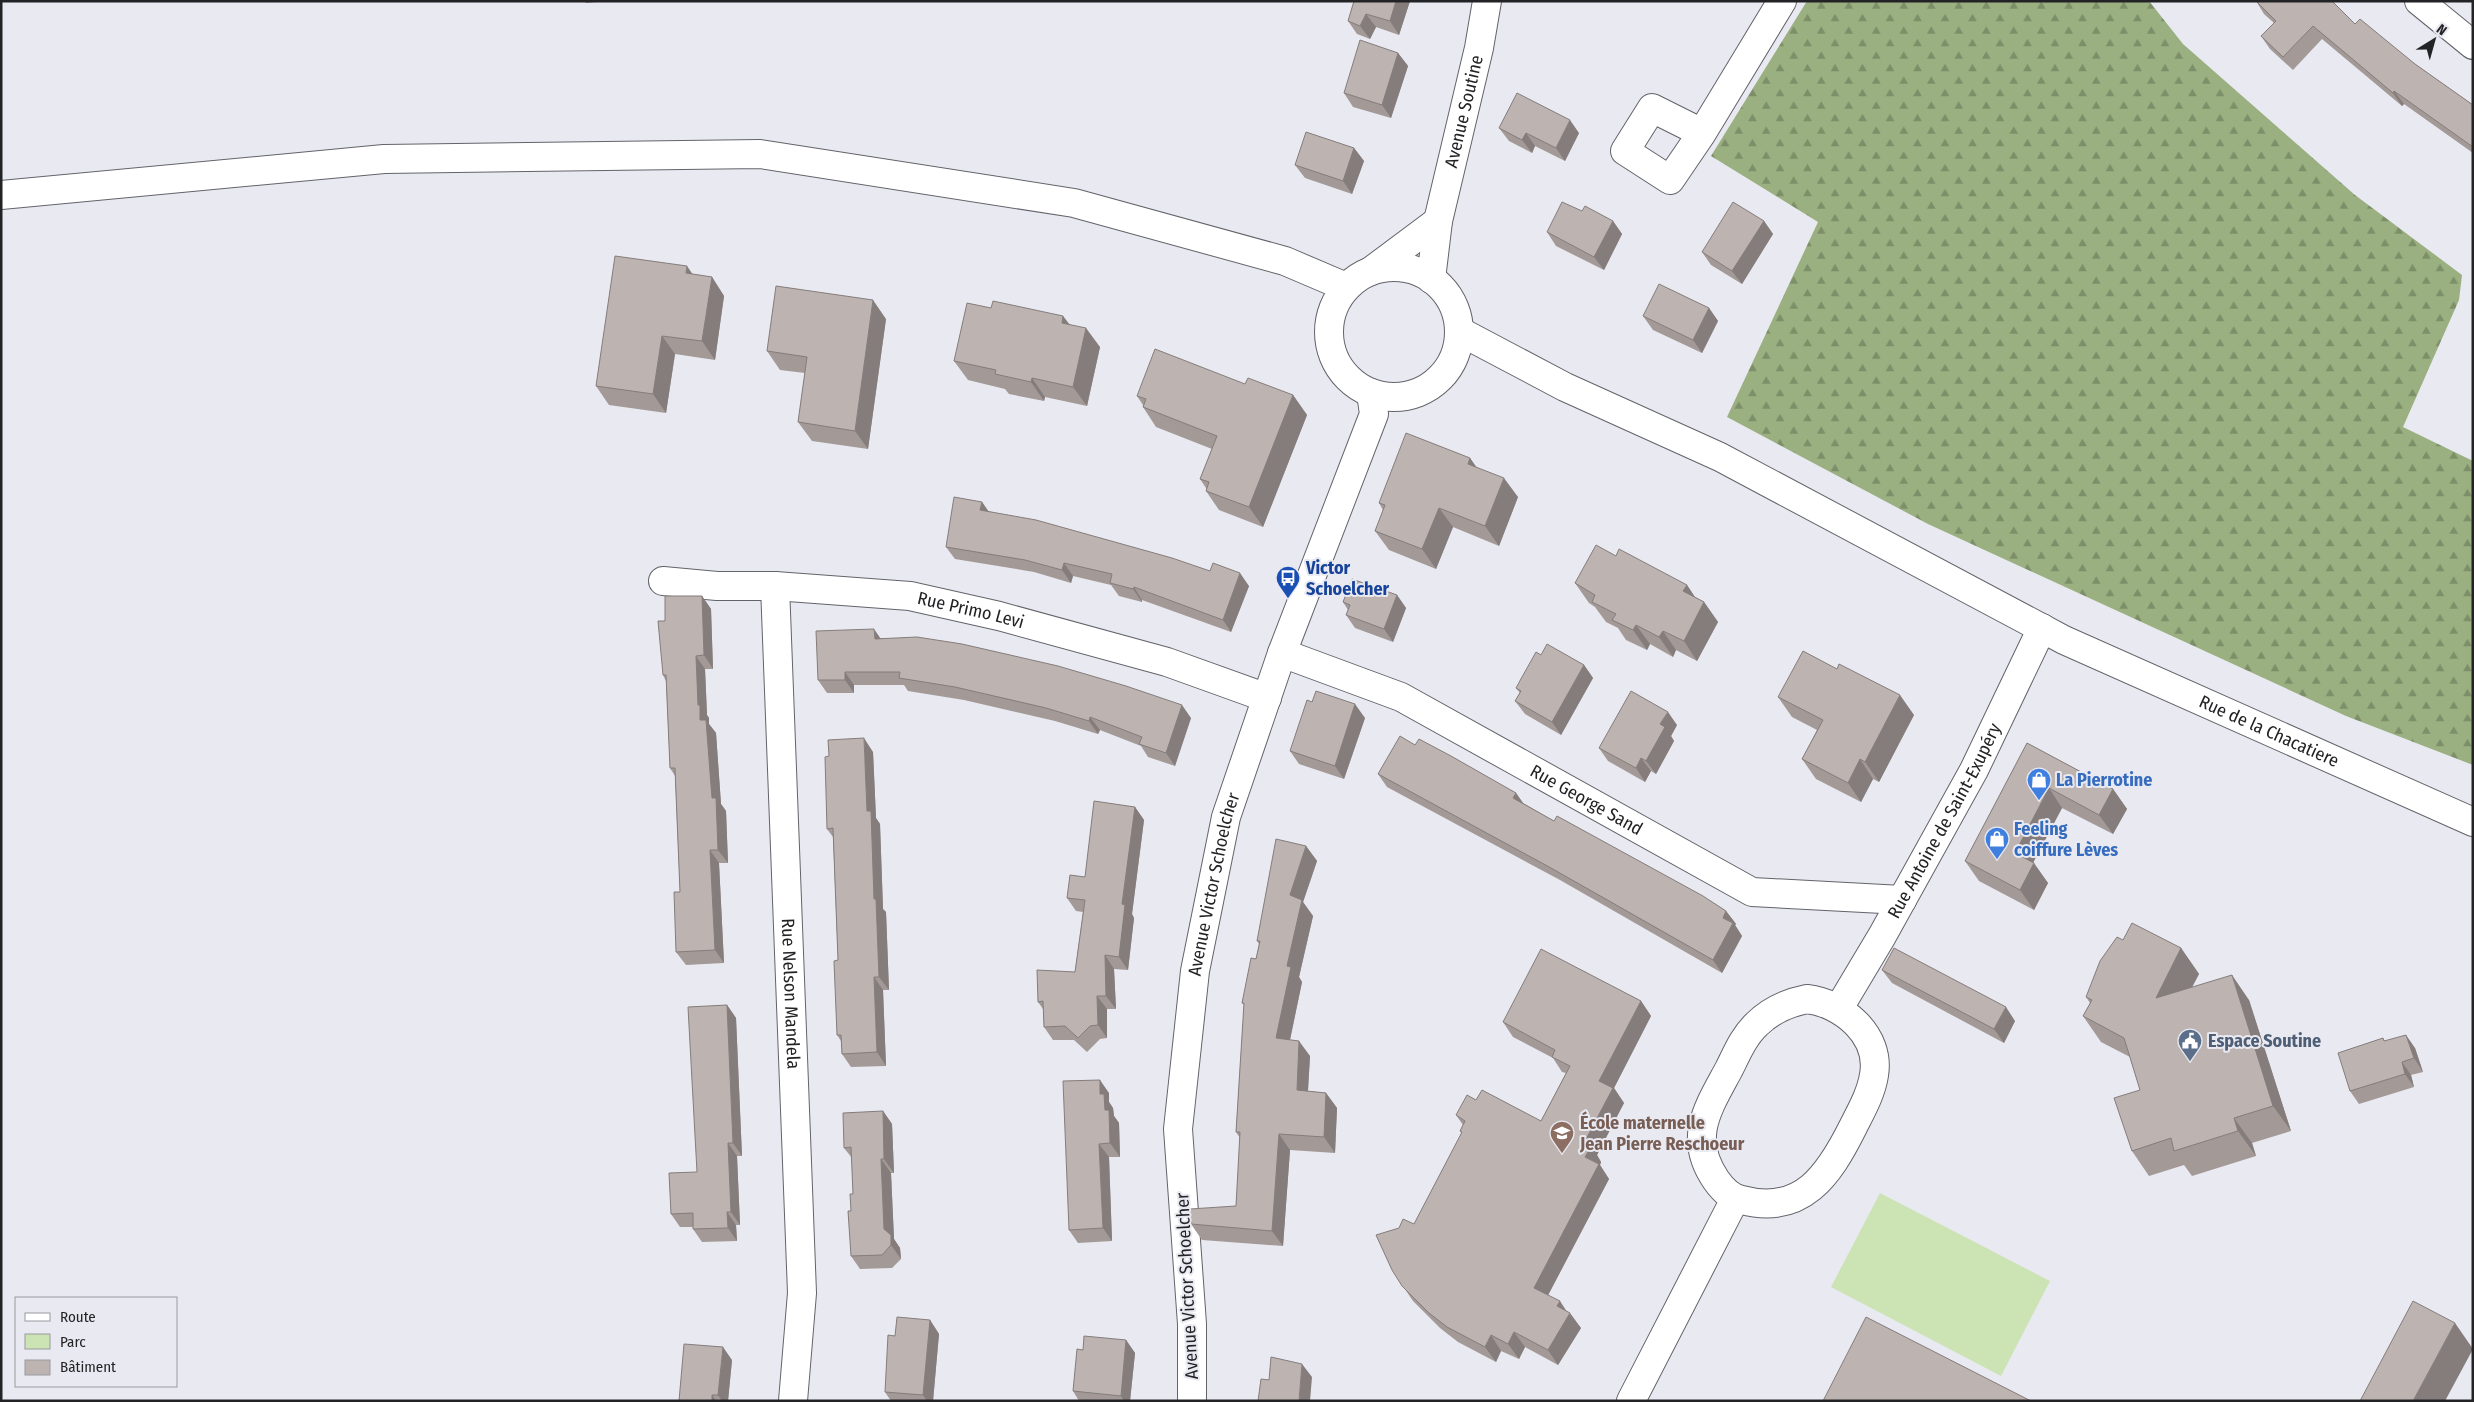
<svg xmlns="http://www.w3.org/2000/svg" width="2474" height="1402" viewBox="0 0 2474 1402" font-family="'Fira Sans Condensed',sans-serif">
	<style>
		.forest { fill: url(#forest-firs) }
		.park { fill: #cce3b3 }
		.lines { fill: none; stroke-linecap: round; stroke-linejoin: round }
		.street-casing { stroke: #63636a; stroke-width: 30 }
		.secondary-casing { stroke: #63636a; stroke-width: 30 }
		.street { stroke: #fff; stroke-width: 28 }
		.secondary { stroke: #fff; stroke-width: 28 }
		.wall { fill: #a39a97 }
		.shaded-wall { fill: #847d7b }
		.building { fill: #bdb3b0; stroke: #847d7b }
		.labels { text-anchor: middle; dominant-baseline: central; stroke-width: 4; stroke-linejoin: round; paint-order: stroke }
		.street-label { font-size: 18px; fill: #232326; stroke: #e9e9f2 }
		.transit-label { font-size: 18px; font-weight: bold; fill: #164399; stroke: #e9e9f2; text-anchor: start }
		.shop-label { font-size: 18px; font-weight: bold; fill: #366cbe; stroke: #e9e9f2; text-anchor: start }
		.service-label { font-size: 18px; font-weight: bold; fill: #4e5e75; stroke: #e9e9f2; text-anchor: start }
		.education-label { font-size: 18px; font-weight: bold; fill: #785e54; stroke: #e9e9f2; text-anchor: start }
	</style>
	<defs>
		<pattern id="forest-firs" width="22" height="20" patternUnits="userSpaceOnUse" patternTransform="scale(1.25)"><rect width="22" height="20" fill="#9ab080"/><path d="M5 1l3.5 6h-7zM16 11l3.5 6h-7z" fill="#7d8f69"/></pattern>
	</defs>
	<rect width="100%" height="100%" fill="#e9e9f2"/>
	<!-- forest -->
	<path class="forest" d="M1807 1H2149L2183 44 2355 195 2462 275 2459 300 2403 427 2473 461V765L2346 716 1928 524 1727 417 1818 222 1711 156Z"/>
	<!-- park -->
	<path class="park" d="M1880 1193 2050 1281 2001 1376 1831 1287Z"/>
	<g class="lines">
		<defs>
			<g id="street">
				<path d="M2419 1 2473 45"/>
				<path d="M1702 133 1652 108 1625 151 1670 180 1702 133 1782 1"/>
				<path id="s1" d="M663 581 717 586H775L910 596 999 616 1167 662 1267 698"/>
				<path id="s2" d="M775 586 802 1293 793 1401"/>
				<path id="s3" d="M1282 653 1401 697 1752 892 1902 900"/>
				<path d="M1807 999C1842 1003 1881 1035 1874 1075 1871 1094 1861 1111 1853 1127 1829 1175 1802 1216 1742 1200 1731 1198 1723 1190 1716 1180 1687 1138 1708 1108 1729 1069 1737 1053 1744 1036 1757 1024 1771 1010 1787 1003 1807 999Z"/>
				<path id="s4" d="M1839 1008 1882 936 1974 770 2042 628"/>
				<path id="s5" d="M1192 1401V1324L1178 1129 1195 971 1226 817 1282 653 1374 414 1371 393"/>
				<path d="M1631 1401 1735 1199"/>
			</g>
			<g id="secondary">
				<path d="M1 195 384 159 760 154 1074 203 1285 261 1346 287"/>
				<circle cx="1394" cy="332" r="65"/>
				<path d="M1371 271 1438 221"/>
				<path id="s6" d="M1431 279 1438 221 1479 48 1487 1"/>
				<path id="s7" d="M1459 331 1565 387 1720 457 2064 640 2473 822"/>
			</g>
		</defs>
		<!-- street casing -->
		<use href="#street" class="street-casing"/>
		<!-- secondary casing -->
		<use href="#secondary" class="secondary-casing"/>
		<!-- street -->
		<use href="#street" class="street"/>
		<!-- secondary -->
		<use href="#secondary" class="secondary"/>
	</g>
	<!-- wall -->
	<path class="wall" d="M584 1H608L586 3Z
		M1354 1H1410L1399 35 1376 27 1370 39 1357 34 1348 21Z
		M2256 1 2355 24 2415 64 2473 105V153L2404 104 2402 106 2322 39 2293 70 2270 49 2261 36 2274 23 2264 14Z
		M1398 53 1408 66 1391 118 1353 107 1344 93Z
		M1499 128 1579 133 1565 161 1535 146 1532 153 1509 141Z
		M1354 148 1364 161 1352 194 1305 178 1295 165Z
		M1582 211 1613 221 1622 234 1604 270 1556 246 1547 232Z
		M1764 221 1773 234 1742 284 1711 265 1702 252Z
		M692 274 712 277 724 296 715 360 675 354 666 413 609 405 596 386Z
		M991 308 1063 316 1070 325 1100 347 1087 406 1045 397 1044 401 1009 394 1005 389 968 380 954 361Z
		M1709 308 1718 321 1702 353 1653 330 1643 316Z
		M886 319 868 449 812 441 798 422 805 373 780 370 767 351Z
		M1245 384 1293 395 1307 415 1263 527 1219 510 1206 491V488L1200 479 1212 449 1156 427 1143 407V405L1137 396Z
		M1470 458 1476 467 1518 497 1499 546 1453 527 1436 569 1389 550 1375 531 1383 510 1379 503Z
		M982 502 988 511 1249 586 1231 632 1142 600V602L1119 596 1111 585 1073 576 1071 583 1034 572 955 559 946 547Z
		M1616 556 1687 585 1695 597 1704 602 1718 622 1697 661 1676 650 1673 657 1650 644 1647 650 1626 640 1618 628 1606 622 1595 607 1589 603 1575 583Z
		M1397 595 1406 608 1393 642 1355 628 1346 615 1348 610 1343 602Z
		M702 596 711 609 713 669H705L707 715 709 718V724L716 733 721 804 726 811 728 863H719L724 963 686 965 676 952 680 892 675 776 670 768 666 681 663 675 665 621Z
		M881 638 1191 718 1175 766 1148 757 1141 746 1100 730 1098 734 1055 721 964 700 908 691 904 685H854V693H827L818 680Z
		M1541 655 1584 665 1593 678 1561 735 1525 714 1515 701 1520 693 1516 688Z
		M1778 697 1914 715 1879 782 1873 779 1861 802 1816 779 1802 759 1817 730 1792 717Z
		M1312 702 1365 718 1344 779 1299 764 1290 751Z
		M1677 725 1671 736 1674 741 1656 774 1651 771 1645 782 1608 761 1599 748Z
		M2027 743 2113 789 2127 809 2113 834 2062 808 2033 863 2048 883 2034 910 1979 881 1965 861Z
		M1415 745 1516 793 1523 803 1554 821 1726 911 1736 924 1735 925 1742 936 1722 973 1560 880 1387 787 1378 774Z
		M873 752 876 818 880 824 883 909 886 912 889 990H883L886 1066 851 1067 842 1054 841 1041 837 1035 838 960 833 837 827 829Z
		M1135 807 1144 820 1132 914 1134 918 1128 970 1114 969 1116 1009H1107V1038L1100 1039 1087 1052 1074 1040H1053L1044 1027 1043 1009 1038 1002 1075 972 1083 912 1076 911 1067 898 1085 877Z
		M1306 846 1317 861 1303 902 1313 916 1299 977 1302 982 1290 1040 1310 1056 1308 1091 1326 1093 1337 1108 1335 1153 1290 1150 1283 1246 1202 1240 1191 1224 1236 1206 1240 1138 1236 1132 1244 1005 1242 1003 1256 959 1259 944 1257 941Z
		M2123 940 2181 948 2199 974 2192 987 2249 1000 2291 1131 2252 1143 2256 1156 2192 1176 2184 1165 2149 1176 2132 1151 2140 1090 2130 1057 2101 1042 2083 1016 2090 1003 2086 997Z
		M1882 970 2015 1021 2004 1043 1892 983Z
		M1641 1001 1651 1016 1614 1088 1624 1103 1597 1155 1601 1162 1600 1165 1609 1179 1548 1295 1567 1312 1581 1328 1558 1365 1525 1347 1519 1359 1501 1351 1496 1362 1458 1342 1440 1328 1413 1301 1392 1270 1414 1224 1462 1134 1460 1131 1463 1125 1456 1115 1476 1100 1541 1121 1566 1073 1562 1072 1553 1058 1513 1037 1503 1022Z
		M727 1005 736 1018 742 1156H737L740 1225H736L737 1241 702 1242 693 1229V1227H680L671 1214 697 1172Z
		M2385 1040 2415 1048 2423 1072 2411 1075 2414 1087 2359 1104 2350 1091Z
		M1109 1093V1102L1113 1108 1114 1116 1119 1123 1120 1157H1109L1112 1241 1078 1243 1069 1230Z
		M883 1111 892 1124 894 1173H891L894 1239 900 1248 901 1259 892 1268 860 1269 851 1256V1211L853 1194 852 1158 844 1148Z
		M930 1320 939 1334 933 1401H891L885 1392 895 1336Z
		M1126 1340 1135 1353 1130 1401H1079L1073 1391 1083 1350Z
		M732 1360 728 1401H679Z"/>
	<!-- shaded-wall -->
	<path class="shaded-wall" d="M1396 1H1410L1399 35 1390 21Z
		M1366 14 1376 27 1370 39 1360 26Z
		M1398 53 1408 66 1391 118 1382 105Z
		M2394 91 2404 104 2402 106 2393 93Z
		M1570 120 1579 133 1565 161 1556 148Z
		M1526 133 1535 146 1532 153 1522 140Z
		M1354 148 1364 161 1352 194 1343 181Z
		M1613 221 1622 234 1604 270 1594 257Z
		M1764 221 1773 234 1742 284 1732 271Z
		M687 266 700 285 686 273Z
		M712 277 724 296 715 360 702 341Z
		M873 300 886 319 868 449 855 431Z
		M1709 308 1718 321 1702 353 1693 340Z
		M1063 316 1077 335 1062 323Z
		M1086 328 1100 347 1087 406 1073 387Z
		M662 336 675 354 666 413 653 394Z
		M1032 378 1045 397 1044 401 1031 382Z
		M1293 395 1307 415 1263 527 1249 507Z
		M1470 458 1484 478 1468 464Z
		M1504 478 1518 497 1499 546 1485 526Z
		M982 502 991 515 980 510Z
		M1439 508 1453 527 1436 569 1422 549Z
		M1064 563 1073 576 1071 583 1062 570Z
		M1240 573 1249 586 1231 632 1223 620Z
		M1687 585 1700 605 1683 591Z
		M1134 587 1142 600V602L1133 589Z
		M1397 595 1406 608 1393 642 1384 629Z
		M702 596 711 609 713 669 704 655Z
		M1704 602 1718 622 1697 661 1684 641Z
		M1636 625 1650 644 1647 650 1633 630Z
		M874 629 883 642 875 639Z
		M1663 631 1676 650 1673 657 1659 637Z
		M696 656 705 669 707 715 709 718V724L716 733 721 804 726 811 728 863 718 850 712 798 698 705Z
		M1584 665 1593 678 1561 735 1552 722Z
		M845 672 854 685V693L845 680Z
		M1900 695 1914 715 1879 782 1865 762Z
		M1355 704 1365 718 1344 779 1335 766Z
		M1182 705 1191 718 1175 766 1166 753Z
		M1668 712 1677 725 1671 736 1674 741 1656 774 1646 761 1660 724Z
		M1090 717 1100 730 1098 734 1089 721Z
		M864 738 873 752 876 818 880 824 883 909 886 912 889 990 879 977 867 811Z
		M1641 758 1651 771 1645 782 1636 768Z
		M1860 759 1873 779 1861 802 1848 783Z
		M2049 788 2062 808 2028 872 2015 853Z
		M2113 789 2127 809 2113 834 2099 815Z
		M1516 793 1525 806 1513 798Z
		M1135 807 1144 820 1132 914 1134 918 1128 970 1119 957 1122 904Z
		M1306 846 1317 861 1303 902 1313 916 1299 977 1302 982 1287 1054 1276 1038 1290 895Z
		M710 850 719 863 724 963 715 950Z
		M2034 863 2048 883 2034 910 2020 890Z
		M1726 911 1736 924 1735 925 1742 936 1722 973 1713 960 1723 918Z
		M2181 948 2199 974 2173 1023 2156 998Z
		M1105 955 1114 969 1116 1009 1106 996Z
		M2232 975 2249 1000 2291 1131 2273 1106Z
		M874 977 883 990 886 1066 877 1052Z
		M1097 996 1107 1009V1038L1098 1025Z
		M1641 1001 1651 1016 1614 1088 1624 1103 1597 1155 1601 1162 1600 1165 1609 1179 1544 1303 1534 1288 1585 1157 1584 1143 1599 1081Z
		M727 1005 736 1018 742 1156 733 1143Z
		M2006 1007 2015 1021 2004 1043 1994 1029Z
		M2406 1035 2415 1048 2423 1072 2414 1058Z
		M1299 1041 1310 1056 1307 1106 1297 1090Z
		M2402 1062 2411 1075 2414 1087 2405 1074Z
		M1100 1080 1109 1093V1102L1113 1108 1114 1116 1119 1123 1120 1157 1110 1143 1105 1110 1100 1094Z
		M1326 1093 1337 1108 1335 1153 1324 1137Z
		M883 1111 892 1124 894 1173 884 1159Z
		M2234 1118 2252 1143 2256 1156 2238 1131Z
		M1279 1134 1290 1150 1283 1246 1272 1231Z
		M728 1143 737 1156 740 1225 731 1212Z
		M1099 1144 1109 1157 1112 1241 1103 1228Z
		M881 1159 891 1173 894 1239 900 1248 901 1259 891 1245 884 1229Z
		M727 1212 736 1225 737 1241 728 1228Z
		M1560 1301 1569 1315 1570 1313 1581 1328 1558 1365 1548 1350 1557 1306Z
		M930 1320 939 1334 933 1401H927L923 1395Z
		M2455 1323 2473 1349 2445 1401H2413Z
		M1514 1332 1525 1347 1519 1359 1508 1344Z
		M1491 1335 1501 1351 1496 1362 1485 1347Z
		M1126 1340 1135 1353 1130 1401H1124L1121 1396Z
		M723 1347 732 1360 728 1401H722L718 1395Z
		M1302 1364 1312 1377 1310 1401H1299Z
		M712 1395 716 1401H712Z"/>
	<!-- building -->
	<path class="building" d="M1354 1H1396L1390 21 1366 14 1360 26 1348 21Z
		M2256 1H2332L2355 24 2360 19 2415 64 2473 105V147L2394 91 2393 93 2313 26 2283 57 2261 36 2276 21Z
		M1360 40 1398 53 1382 105 1344 93Z
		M1517 93 1570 120 1556 148 1526 133 1522 140 1499 128Z
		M1306 132 1354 148 1343 181 1295 165Z
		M1562 202 1582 211 1585 206 1613 221 1594 257 1547 232Z
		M1733 202 1764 221 1732 271 1702 252Z
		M615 256 687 266 686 273 712 277 702 341 662 336 653 394 596 386Z
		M1659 284 1709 308 1693 340 1643 316Z
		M776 286 873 300 855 431 798 422 807 357 767 351Z
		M993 301 1063 316 1062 323 1086 328 1073 387 1032 378 1031 382 995 374 996 370 954 361 967 303 991 308Z
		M1155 349 1245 384 1248 378 1293 395 1249 507 1206 491 1209 482 1200 479 1217 436 1143 407 1146 399 1137 396Z
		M1406 433 1470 458 1468 464 1504 478 1485 526 1439 508 1422 549 1375 531 1385 505 1379 503Z
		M954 497 982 502 980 510 1036 520 1172 558 1210 571 1213 563 1240 573 1223 620 1134 587 1133 589 1110 583 1112 574 1064 563 1062 570 1025 560 946 547Z
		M1596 545 1616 556 1619 549 1687 585 1683 591 1704 602 1684 641 1663 631 1659 637 1636 625 1633 630 1612 620 1616 614 1592 602 1595 595 1575 583Z
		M1352 579 1397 595 1384 629 1346 615 1350 605 1343 602Z
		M665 596H702L704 655 696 656 698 705H700V720H706L712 798H716L718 850H710L715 950 676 952 674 892H680L675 768H670L666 675H663L658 621H665Z
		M874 629 875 639 917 637 962 644 1058 666 1126 686 1182 705 1166 753 1139 744 1142 737 1090 717 1089 721 1046 708 955 687 899 678 900 672H845V680H818L816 631Z
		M1547 644 1584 665 1552 722 1515 701 1521 691 1516 688 1522 677 1536 652 1541 655Z
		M1803 651 1837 669 1839 664 1900 695 1865 762 1860 759 1848 783 1802 759 1823 720 1778 697Z
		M1316 691 1355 704 1335 766 1290 751 1307 700 1312 702Z
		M1631 691 1668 712 1660 724 1665 727 1646 761 1641 758 1636 768 1599 748Z
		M1400 736 1415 745 1419 739 1451 756 1516 793 1513 798 1554 821 1557 816 1703 896 1726 911 1723 918 1733 923 1713 960 1551 868 1378 774Z
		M864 738 867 811H871L874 899H876L879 977H874L877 1052 842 1054 841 1035H837L834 961 838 960 833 828 827 829 825 757 829 756 828 740Z
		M2027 743 2113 789 2099 815 2049 788 2015 853 2034 863 2020 890 1965 861Z
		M1094 801 1135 807 1122 904 1125 905 1119 957 1105 955 1106 996H1097L1098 1025 1090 1026 1078 1038 1065 1026 1044 1027 1043 1001 1038 1002 1037 970 1075 972 1085 900 1067 898 1070 875 1085 877Z
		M1276 839 1306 846 1290 895 1302 900 1287 966 1291 967 1276 1038 1299 1041 1297 1090 1326 1093 1324 1137 1279 1134 1272 1231 1191 1224 1190 1209 1236 1206 1240 1132H1236L1244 1003H1242L1251 958 1256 959 1260 941H1257Z
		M2132 923 2181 948 2156 998 2232 975 2273 1106 2234 1118 2238 1131 2174 1151 2171 1138 2132 1151 2114 1098 2140 1090 2124 1038 2083 1016 2092 1000 2086 997 2100 961 2117 937 2123 940Z
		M1894 948 2006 1007 1994 1029 1882 970Z
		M1541 949 1641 1001 1599 1081 1613 1088 1584 1143 1591 1147 1585 1157 1599 1164 1534 1288 1560 1301 1557 1306 1570 1313 1548 1350 1514 1332 1508 1344 1491 1335 1485 1347 1447 1327 1429 1313 1402 1286 1392 1270 1376 1235 1399 1228 1403 1219 1414 1224 1462 1132 1460 1131 1465 1121 1456 1115 1467 1095 1476 1100 1482 1090 1541 1121 1570 1066 1552 1057 1555 1050 1503 1022Z
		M727 1005 733 1143H728L731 1212H727L728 1228 693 1229V1213L671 1214 669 1173 697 1172 688 1007Z
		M2406 1035 2414 1058 2402 1062 2405 1074 2350 1091 2338 1053 2383 1038 2384 1041Z
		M1100 1080V1094H1104L1105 1110H1109L1110 1143 1099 1144 1103 1228 1069 1230 1063 1081Z
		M883 1111 884 1159H881L884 1229 891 1235V1245L882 1255 851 1256 848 1211H851L850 1194H853L851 1147 844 1148 843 1113Z
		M2413 1301 2455 1323 2413 1401H2360Z
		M897 1317 930 1320 923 1395 885 1392 888 1335 895 1336Z
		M1866 1317 2031 1401H1823Z
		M1084 1336 1126 1340 1121 1396 1073 1391 1077 1349 1083 1350Z
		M684 1344 723 1347 718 1395H712V1401H679Z
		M1271 1357 1302 1364 1299 1401H1258L1261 1379 1269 1380Z"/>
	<!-- icons -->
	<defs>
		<symbol id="bus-pin" viewBox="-11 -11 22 30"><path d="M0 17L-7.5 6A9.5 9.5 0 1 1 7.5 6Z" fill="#1a4fb4" stroke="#e9e9f2"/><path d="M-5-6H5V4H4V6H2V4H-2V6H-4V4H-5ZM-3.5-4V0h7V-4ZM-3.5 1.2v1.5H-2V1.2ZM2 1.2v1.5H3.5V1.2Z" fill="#fff"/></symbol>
		<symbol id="shop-pin" viewBox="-11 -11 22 30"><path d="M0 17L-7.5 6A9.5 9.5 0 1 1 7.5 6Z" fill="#3f7fe0" stroke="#e9e9f2"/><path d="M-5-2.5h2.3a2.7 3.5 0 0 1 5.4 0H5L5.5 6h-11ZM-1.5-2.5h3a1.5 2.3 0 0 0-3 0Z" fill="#fff"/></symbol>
		<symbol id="civic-pin" viewBox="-11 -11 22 30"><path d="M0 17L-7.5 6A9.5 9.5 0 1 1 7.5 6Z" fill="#5c6f8a" stroke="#e9e9f2"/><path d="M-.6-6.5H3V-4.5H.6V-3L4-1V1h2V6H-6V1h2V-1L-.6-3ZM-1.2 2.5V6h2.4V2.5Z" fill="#fff"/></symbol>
		<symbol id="school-pin" viewBox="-11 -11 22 30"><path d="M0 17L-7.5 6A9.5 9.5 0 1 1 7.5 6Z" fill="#8d6e63" stroke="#e9e9f2"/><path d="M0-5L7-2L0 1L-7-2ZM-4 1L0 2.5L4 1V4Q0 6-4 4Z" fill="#fff"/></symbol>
	</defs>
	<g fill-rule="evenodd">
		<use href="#bus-pin" x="1274" y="564" width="28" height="38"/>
		<use href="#shop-pin" x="2025" y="766" width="28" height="38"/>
		<use href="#shop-pin" x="1983" y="825" width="28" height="38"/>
		<use href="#civic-pin" x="2176" y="1027" width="28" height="38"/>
		<use href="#school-pin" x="1548" y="1119" width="28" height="38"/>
	</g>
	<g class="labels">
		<!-- street labels -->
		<g class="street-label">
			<text stroke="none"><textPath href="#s6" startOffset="171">Avenue Soutine</textPath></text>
			<text stroke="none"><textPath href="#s1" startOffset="310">Rue Primo Levi</textPath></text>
			<text stroke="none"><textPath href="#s7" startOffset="904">Rue de la Chacatiere</textPath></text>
			<text stroke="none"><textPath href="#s3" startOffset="339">Rue George Sand</textPath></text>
			<text stroke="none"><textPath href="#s4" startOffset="215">Rue Antoine de Saint-Exupéry</textPath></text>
			<text stroke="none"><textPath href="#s5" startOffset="520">Avenue Victor Schoelcher</textPath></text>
			<text stroke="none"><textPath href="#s2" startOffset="408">Rue Nelson Mandela</textPath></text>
			<text transform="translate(1187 1286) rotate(-93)">Avenue Victor Schoelcher</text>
		</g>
		<!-- transit labels -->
		<g class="transit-label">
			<text x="1306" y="568">Victor<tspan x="1306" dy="21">Schoelcher</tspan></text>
		</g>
		<!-- shop labels -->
		<g class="shop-label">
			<text x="2056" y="780">La Pierrotine</text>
			<text x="2014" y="829">Feeling<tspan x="2014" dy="21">coiffure Lèves</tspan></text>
		</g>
		<!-- service labels -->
		<g class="service-label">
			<text x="2208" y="1041">Espace Soutine</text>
		</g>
		<!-- education labels -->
		<g class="education-label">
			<text x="1580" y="1123">École maternelle<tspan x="1580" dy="21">Jean Pierre Reschoeur</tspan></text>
		</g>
	</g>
	<!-- border -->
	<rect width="2474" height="1402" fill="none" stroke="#232326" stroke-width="5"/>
	<!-- legend -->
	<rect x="15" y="1297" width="162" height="90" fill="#e9e9f2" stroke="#9a9aa0"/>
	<rect x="25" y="1313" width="25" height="8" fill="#ffffff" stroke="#9a9aa0"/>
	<text x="60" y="1322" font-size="15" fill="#232326">Route</text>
	<rect x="25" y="1334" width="25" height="15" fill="#cce3b3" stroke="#9a9aa0"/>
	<text x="60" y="1347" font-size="15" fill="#232326">Parc</text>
	<rect x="25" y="1360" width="25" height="15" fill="#bdb3b0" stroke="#9a9aa0"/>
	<text x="60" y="1372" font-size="15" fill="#232326">Bâtiment</text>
	<!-- north arrow -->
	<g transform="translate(2434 40) rotate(37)" stroke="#e9e9f2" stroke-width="4" paint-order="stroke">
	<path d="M0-4L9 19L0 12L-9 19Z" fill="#232326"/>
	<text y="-8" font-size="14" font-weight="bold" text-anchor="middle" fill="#232326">N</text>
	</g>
</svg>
